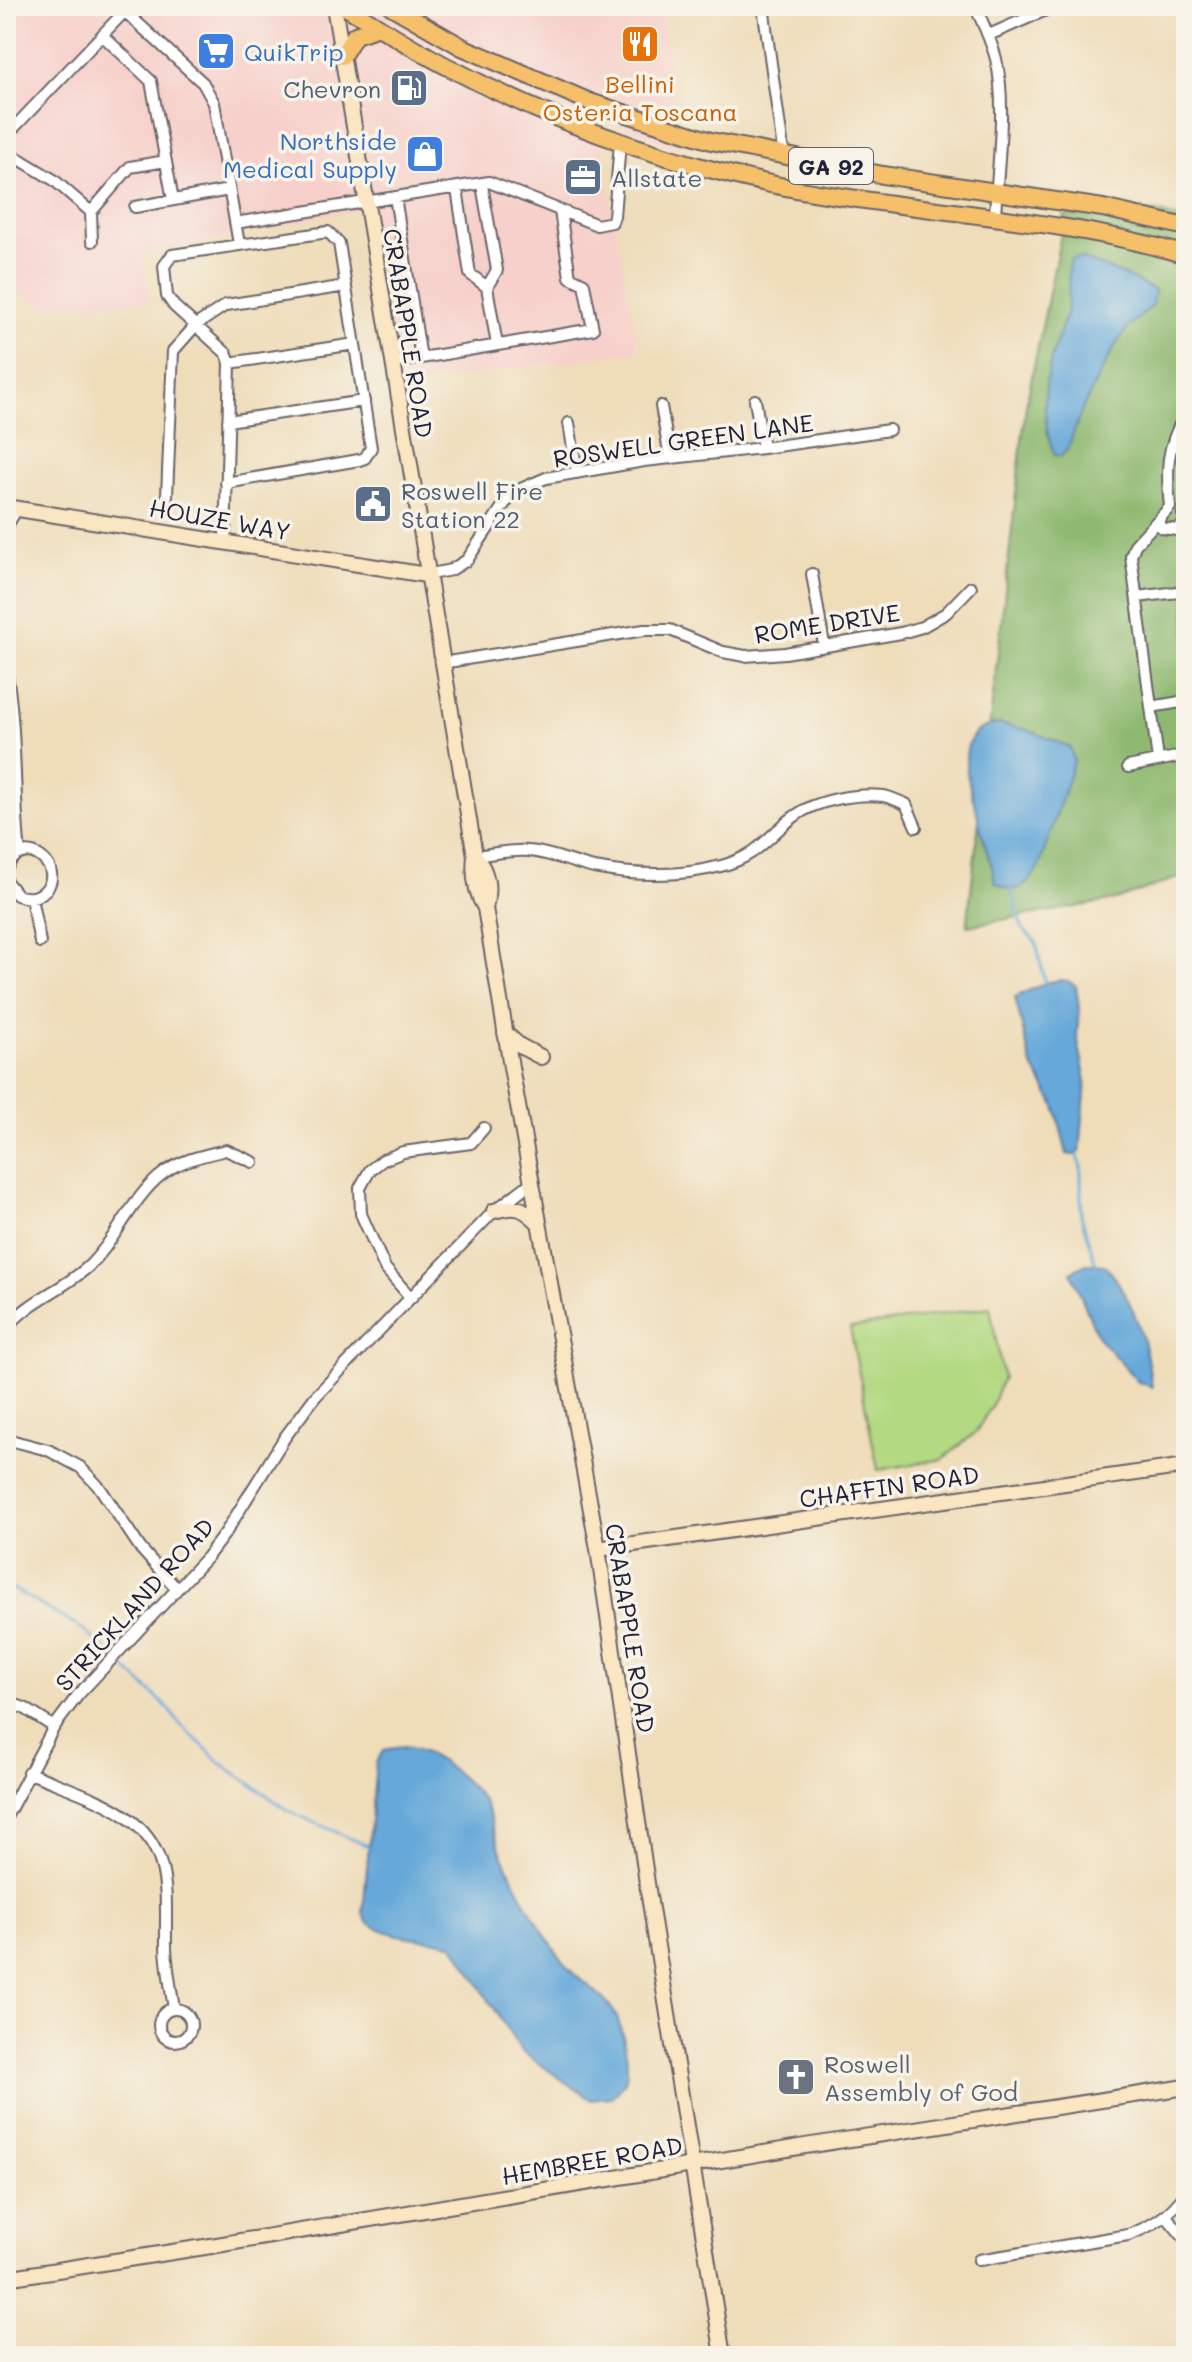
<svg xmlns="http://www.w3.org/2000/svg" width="1192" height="2362" viewBox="0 0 1192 2362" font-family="Mali,sans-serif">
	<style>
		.built { fill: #f7d0cb }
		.green { fill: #b4d983; stroke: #6b7e5f; stroke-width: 2 }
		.forest { fill: #8fb971; stroke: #586e56; stroke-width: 2 }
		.water { fill: #65a8d9; stroke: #44658a; stroke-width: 2 }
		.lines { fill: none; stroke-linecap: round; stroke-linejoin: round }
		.stream { stroke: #65a8d9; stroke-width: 3 }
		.street-casing { stroke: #6a6367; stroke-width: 14 }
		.secondary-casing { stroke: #6a6367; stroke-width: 18 }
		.primary-casing { stroke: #6a6367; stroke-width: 20 }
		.street { stroke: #fff; stroke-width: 10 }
		.secondary { stroke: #fbe6c4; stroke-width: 14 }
		.primary { stroke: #f6c06b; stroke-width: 16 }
		.labels { text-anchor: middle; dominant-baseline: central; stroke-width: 7; stroke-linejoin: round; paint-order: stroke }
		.shield { fill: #f7f3e8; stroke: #62616f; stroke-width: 2 }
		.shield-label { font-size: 22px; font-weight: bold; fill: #22223b }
		.shop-label { font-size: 24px; fill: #366cbe; stroke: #f7f3e8; text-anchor: start }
		.food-label { font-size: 24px; fill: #c56008; stroke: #f7f3e8 }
		.service-label { font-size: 24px; fill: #4e5e75; stroke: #f7f3e8; text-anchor: start }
		.street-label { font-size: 24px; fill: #22223b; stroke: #f7f3e8 }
		.worship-label { font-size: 24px; fill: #5b616d; stroke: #f7f3e8; text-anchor: start }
	</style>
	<rect width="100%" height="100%" fill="#f7f3e8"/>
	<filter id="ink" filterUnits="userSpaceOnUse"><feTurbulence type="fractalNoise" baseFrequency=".0125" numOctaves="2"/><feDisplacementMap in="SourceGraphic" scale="16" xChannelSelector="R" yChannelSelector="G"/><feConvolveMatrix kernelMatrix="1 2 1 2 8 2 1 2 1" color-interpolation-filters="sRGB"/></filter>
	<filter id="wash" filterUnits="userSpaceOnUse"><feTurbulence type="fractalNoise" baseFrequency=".006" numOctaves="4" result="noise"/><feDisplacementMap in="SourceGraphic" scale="32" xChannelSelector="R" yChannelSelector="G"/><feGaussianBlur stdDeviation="1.8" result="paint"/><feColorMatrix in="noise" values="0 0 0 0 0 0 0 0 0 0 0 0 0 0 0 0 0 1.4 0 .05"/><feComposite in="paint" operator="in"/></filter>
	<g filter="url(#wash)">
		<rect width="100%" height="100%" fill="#efddba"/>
		<!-- built -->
		<path class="built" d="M6 6H661L682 151 596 114 638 351 400 386 370 207 143 254 150 302 48 306 6 290Z"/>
		<!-- green -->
		<path class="green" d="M990 1307 1003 1377 991 1407 975 1433 943 1459 878 1470 850 1328Z"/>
		<!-- forest -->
		<path class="forest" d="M1157 212 1186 221V875L1115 900 967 926 1026 405 1065 215Z"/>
		<!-- water -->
		<path class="water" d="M1080 258 1126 276 1154 290 1152 306 1129 326 1115 346 1084 405 1067 450 1061 456 1055 455C1041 426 1043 388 1052 356 1056 340 1064 325 1067 309 1070 293 1066 272 1071 259Z
			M999 724 1028 730 1070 747 1074 761 1040 864C1029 885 1018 898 995 882 993 865 986 851 982 834 979 826 979 818 976 809 967 779 951 728 999 724Z
			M1060 980 1068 981 1076 986 1079 1008 1077 1036 1086 1081 1080 1152 1074 1155 1067 1154 1055 1106 1031 1063 1015 997 1045 983Z
			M1086 1264 1105 1265C1135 1299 1146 1343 1152 1387L1138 1382 1098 1337 1071 1272Z
			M400 1747C429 1747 462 1775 480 1797 492 1812 494 1837 502 1854 518 1891 539 1928 562 1960 578 1982 611 1996 619 2023 624 2038 631 2068 624 2083 621 2088 615 2093 612 2097L590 2099 521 2051 454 1945C421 1935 398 1942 367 1922L363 1913 376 1762 384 1750Z"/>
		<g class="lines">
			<!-- stream -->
			<path class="stream" d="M1011 890 1022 928 1036 942 1045 983
				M1077 1153 1081 1167V1216L1096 1265
				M6 1585 84 1630 164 1704 180 1724 222 1764 291 1812 368 1846"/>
		</g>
	</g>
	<g filter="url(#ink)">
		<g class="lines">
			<defs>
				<path id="street" d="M119 6 203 83 214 103 239 244
					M763 6 784 157
					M975 6C983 23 991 40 996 59 1007 104 997 170 995 217
					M102 35 151 81 173 200
					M989 35 1055 6
					M6 136 125 11
					M6 151 54 180 91 212 92 241
					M482 185 497 270 487 287 497 345
					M457 189 470 274 487 287
					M395 197 421 358
					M135 207 229 190
					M91 212 130 167 166 161
					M235 223 489 182 597 225 612 222 614 216 620 143
					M230 363 355 344
					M392 363 593 329 584 284 570 277 560 211
					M755 400 763 448
					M661 406 670 458
					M228 421 364 401
					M569 423 577 473
					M167 496 173 351 196 325 226 305 346 286
					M1170 507C1166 468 1166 448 1186 413
					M1161 518 1159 524 1162 528 1177 530 1186 522 1183 514
					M6 527 17 509
					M225 542 230 363 227 354 174 306 167 296 164 266 172 255 328 232 339 243 371 448 365 458 359 460 226 483
					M812 574 824 645
					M426 575 451 570 467 560 505 503 523 488 546 478 644 461 763 448 889 430
					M1137 597 1186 591
					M442 663 644 630H670L723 652 745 656 785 653 901 633 922 627 946 613 971 587
					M6 669C17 730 13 792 20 854
					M1151 707 1186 701
					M1158 760 1131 556 1135 545 1170 507
					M1128 767 1186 755
					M475 856C492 854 512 849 529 851 552 853 572 863 594 868 636 876 679 877 721 866 759 856 766 837 795 816 816 800 857 793 883 796 891 797 899 802 906 804L916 827
					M6 869C24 829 71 871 42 893 34 899 25 898 17 895L6 881
					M31 898 40 942
					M411 1298 385 1268 361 1214 360 1188 370 1170 383 1160 403 1152 471 1143 484 1128
					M6 1329C28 1300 64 1290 90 1265 121 1235 134 1189 173 1167 189 1158 209 1154 226 1150L253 1162
					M6 1439 48 1450 80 1467 100 1488 141 1549 177 1589
					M6 1701 26 1709 54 1727
					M28 1772C57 1785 100 1798 124 1815 174 1849 165 1895 166 1948 167 1968 171 1989 174 2009
					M6 1817 54 1727 78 1695 207 1557 226 1532 285 1437 315 1397 494 1211 532 1182
					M159 2025a16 16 0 1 1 32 0a16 16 0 1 1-32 0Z
					M1166 2216 1186 2240
					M979 2260 1128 2235C1153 2226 1170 2215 1186 2193"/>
				<path id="secondary" d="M334 6 475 856C473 875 475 892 485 908
					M6 507 426 575
					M475 856C488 872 490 888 485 908L511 1067 598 1549 648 1890 723 2356
					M505 1033 520 1046 541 1057
					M494 1211C516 1205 522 1206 539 1223
					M598 1549 1186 1466
					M6 2278 211 2246 805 2146 1186 2087"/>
				<path id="primary" d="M344 6C380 27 416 51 454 70 559 125 669 163 785 187 918 213 1055 216 1186 255
					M391 6 462 47 590 102 711 141 883 175 1103 208 1186 227
					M342 56 355 35 379 27"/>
			</defs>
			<!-- street casing -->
			<use href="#street" class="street-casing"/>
			<!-- secondary casing -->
			<use href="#secondary" class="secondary-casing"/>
			<!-- primary casing -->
			<use href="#primary" class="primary-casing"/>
			<!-- street -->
			<use href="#street" class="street"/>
			<!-- secondary -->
			<use href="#secondary" class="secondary"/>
			<!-- primary -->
			<use href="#primary" class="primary"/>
		</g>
	</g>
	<!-- icons -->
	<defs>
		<symbol id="restaurant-square" viewBox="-11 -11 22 22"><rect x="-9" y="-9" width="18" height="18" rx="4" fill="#e8710a" stroke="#f7f3e8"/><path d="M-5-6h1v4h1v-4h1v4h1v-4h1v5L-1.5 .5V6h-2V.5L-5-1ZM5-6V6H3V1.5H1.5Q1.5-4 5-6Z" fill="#fff"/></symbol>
		<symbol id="supermarket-square" viewBox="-11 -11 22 22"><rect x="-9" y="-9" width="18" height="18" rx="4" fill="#3f7fe0" stroke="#f7f3e8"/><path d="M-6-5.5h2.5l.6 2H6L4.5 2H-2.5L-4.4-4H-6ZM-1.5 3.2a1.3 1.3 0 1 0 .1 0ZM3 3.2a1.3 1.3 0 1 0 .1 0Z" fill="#fff"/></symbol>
		<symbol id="fuel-square" viewBox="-11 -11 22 22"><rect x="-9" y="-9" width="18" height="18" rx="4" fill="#5c6f8a" stroke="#f7f3e8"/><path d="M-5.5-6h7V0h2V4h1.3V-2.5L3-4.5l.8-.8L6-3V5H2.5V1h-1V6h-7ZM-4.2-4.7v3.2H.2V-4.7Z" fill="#fff"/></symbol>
		<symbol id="shop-square" viewBox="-11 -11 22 22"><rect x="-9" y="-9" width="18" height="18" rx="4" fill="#3f7fe0" stroke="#f7f3e8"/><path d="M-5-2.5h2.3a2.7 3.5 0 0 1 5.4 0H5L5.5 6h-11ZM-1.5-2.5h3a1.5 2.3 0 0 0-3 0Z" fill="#fff"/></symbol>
		<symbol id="office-square" viewBox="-11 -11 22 22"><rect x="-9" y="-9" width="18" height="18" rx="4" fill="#5c6f8a" stroke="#f7f3e8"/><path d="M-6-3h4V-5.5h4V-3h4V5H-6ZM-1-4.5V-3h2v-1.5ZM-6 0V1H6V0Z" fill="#fff"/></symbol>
		<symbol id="civic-square" viewBox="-11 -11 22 22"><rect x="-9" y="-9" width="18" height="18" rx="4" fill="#5c6f8a" stroke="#f7f3e8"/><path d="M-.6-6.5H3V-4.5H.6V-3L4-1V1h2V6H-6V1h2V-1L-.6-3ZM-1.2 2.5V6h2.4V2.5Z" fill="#fff"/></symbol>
		<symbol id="church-square" viewBox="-11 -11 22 22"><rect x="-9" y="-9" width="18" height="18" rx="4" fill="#6b7280" stroke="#f7f3e8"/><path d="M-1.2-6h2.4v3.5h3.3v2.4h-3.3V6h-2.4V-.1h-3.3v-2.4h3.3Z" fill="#fff"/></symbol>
	</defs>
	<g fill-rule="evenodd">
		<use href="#restaurant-square" x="618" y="22" width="44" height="44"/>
		<use href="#supermarket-square" x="194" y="29" width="44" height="44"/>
		<use href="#fuel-square" x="387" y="66" width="44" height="44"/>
		<use href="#shop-square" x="403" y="132" width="44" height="44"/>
		<use href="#office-square" x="561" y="155" width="44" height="44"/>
		<use href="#civic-square" x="351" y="482" width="44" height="44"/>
		<use href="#church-square" x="774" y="2055" width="44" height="44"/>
	</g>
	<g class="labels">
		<!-- shield labels -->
		<rect class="shield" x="789" y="148" width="84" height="36" rx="6"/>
		<g class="shield-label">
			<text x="831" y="166">GA 92</text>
		</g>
		<!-- shop labels -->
		<g class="shop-label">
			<text x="244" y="51">QuikTrip</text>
			<text x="397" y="140" text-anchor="end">Northside<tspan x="397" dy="28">Medical Supply</tspan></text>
		</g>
		<!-- food labels -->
		<g class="food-label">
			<text x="640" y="83">Bellini<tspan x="640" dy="28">Osteria Toscana</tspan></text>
		</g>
		<!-- service labels -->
		<g class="service-label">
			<text x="381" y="88" text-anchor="end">Chevron</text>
			<text x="611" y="177">Allstate</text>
			<text x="401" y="490">Roswell Fire<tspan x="401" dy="28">Station 22</tspan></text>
		</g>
		<!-- street labels -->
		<g class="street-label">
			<text transform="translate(409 333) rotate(81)">CRABAPPLE ROAD</text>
			<text transform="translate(683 440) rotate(-8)">ROSWELL GREEN LANE</text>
			<text transform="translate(220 519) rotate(10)">HOUZE WAY</text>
			<text transform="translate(827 623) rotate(-9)">ROME DRIVE</text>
			<text transform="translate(889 1486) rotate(-8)">CHAFFIN ROAD</text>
			<text transform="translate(134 1604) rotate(-48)">STRICKLAND ROAD</text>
			<text transform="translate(631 1628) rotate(81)">CRABAPPLE ROAD</text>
			<text transform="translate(592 2160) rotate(-10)">HEMBREE ROAD</text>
		</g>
		<!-- worship labels -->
		<g class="worship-label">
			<text x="824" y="2063">Roswell<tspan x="824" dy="28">Assembly of God</tspan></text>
		</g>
	</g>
	<!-- margin -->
	<rect width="1192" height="2362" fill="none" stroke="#f7f3e8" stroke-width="32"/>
</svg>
